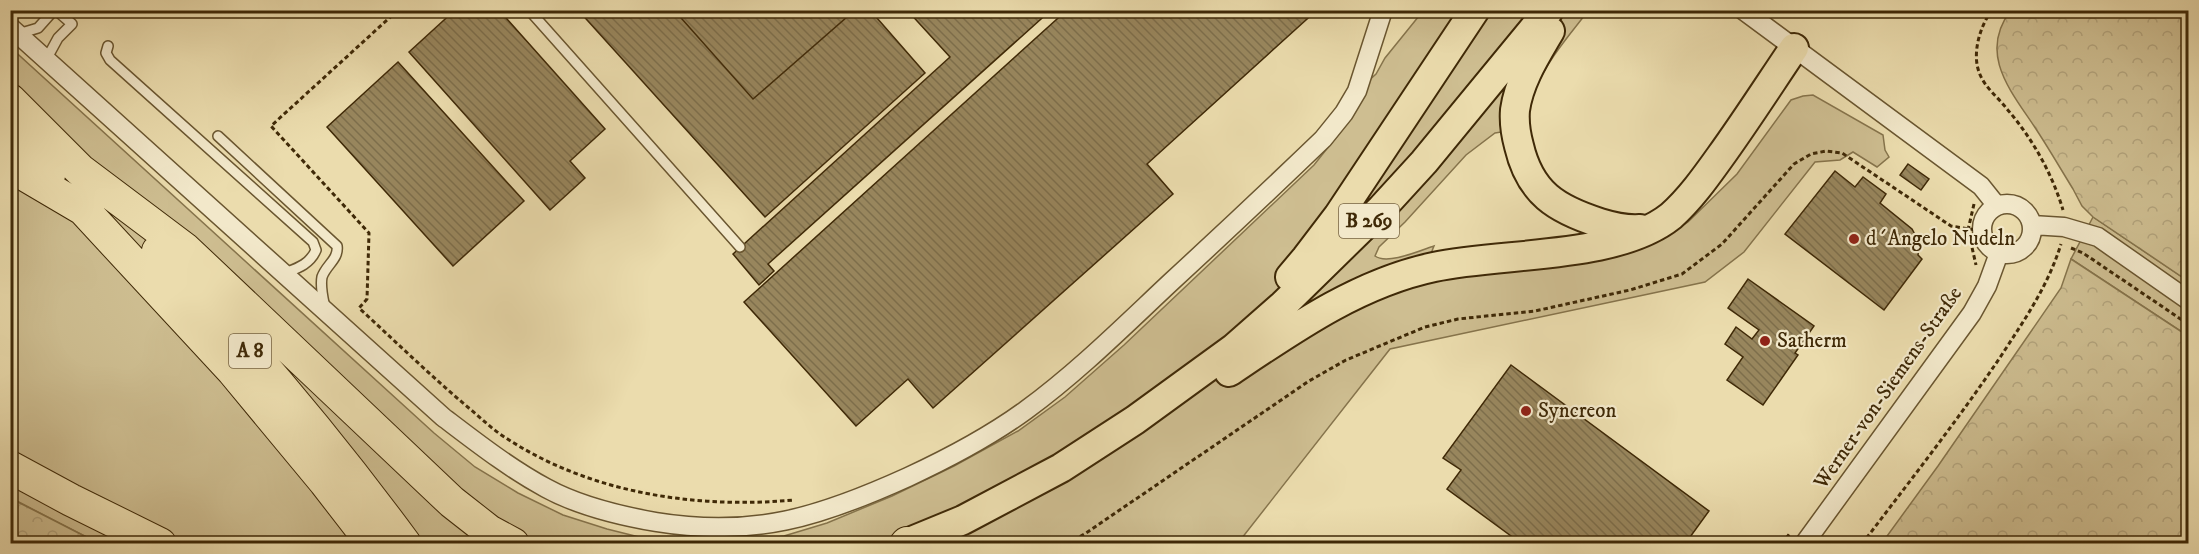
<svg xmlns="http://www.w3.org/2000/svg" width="2199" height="554" viewBox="0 0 2199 554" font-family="'IM FELL DW Pica',serif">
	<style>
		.grass { fill: #cebe91; stroke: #86744c; stroke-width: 1.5 }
		.forest { fill: url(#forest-crowns); stroke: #86744c; stroke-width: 1.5 }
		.building { fill: url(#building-back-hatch); stroke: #3f2907; stroke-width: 1.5 }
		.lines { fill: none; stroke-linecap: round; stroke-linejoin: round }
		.lane-casing { stroke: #6a5630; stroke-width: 12 }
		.street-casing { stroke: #6a5630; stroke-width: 21 }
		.primary-casing { stroke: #3f2907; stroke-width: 32 }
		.highway-casing { stroke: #3f2907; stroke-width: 34 }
		.path { stroke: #3f2907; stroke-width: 3; stroke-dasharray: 4.5 3; stroke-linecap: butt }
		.lane { stroke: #f2e8ca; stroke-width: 9 }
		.street { stroke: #f2e8ca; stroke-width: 18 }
		.primary { stroke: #ebdcad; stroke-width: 28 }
		.highway { stroke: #ebdcad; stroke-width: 32 }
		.poi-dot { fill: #8f2418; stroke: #f2e8ca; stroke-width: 2 }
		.labels { text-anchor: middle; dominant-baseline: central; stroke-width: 4.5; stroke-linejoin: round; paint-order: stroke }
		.shield { fill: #f2e8ca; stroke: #756242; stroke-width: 1.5 }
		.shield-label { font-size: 20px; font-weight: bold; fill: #3f2907 }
		.poi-label { font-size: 21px; fill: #3f2907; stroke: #f2e8ca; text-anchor: start }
		.street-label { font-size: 21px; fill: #3f2907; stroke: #f2e8ca }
	</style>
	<defs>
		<pattern id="forest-crowns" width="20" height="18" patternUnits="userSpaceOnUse" patternTransform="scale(1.5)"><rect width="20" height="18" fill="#cebe91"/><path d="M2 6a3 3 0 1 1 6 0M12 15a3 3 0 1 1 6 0" fill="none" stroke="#b2a37c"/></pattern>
		<pattern id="building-back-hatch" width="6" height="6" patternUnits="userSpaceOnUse" patternTransform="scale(1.5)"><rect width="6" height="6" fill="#98865d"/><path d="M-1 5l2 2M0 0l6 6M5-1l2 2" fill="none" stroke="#7d6e4b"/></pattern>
	</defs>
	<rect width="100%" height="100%" fill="#ebdcad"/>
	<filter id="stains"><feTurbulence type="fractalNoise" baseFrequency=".00333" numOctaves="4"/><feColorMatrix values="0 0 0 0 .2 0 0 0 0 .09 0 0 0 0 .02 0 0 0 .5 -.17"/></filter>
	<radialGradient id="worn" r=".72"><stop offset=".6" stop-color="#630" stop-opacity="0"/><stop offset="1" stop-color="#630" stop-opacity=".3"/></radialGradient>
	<!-- grass -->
	<path class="grass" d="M1423 11H1588C1554 55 1508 103 1538 163 1541 170 1547 176 1552 182L1504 140 1501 132 1495 133 1466 155 1405 222 1379 247 1375 256C1387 265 1419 251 1434 246L1419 283 1631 248 1665 237 1688 222 1737 174 1791 100 1803 96 1813 95 1883 135 1885 150 1889 157 1877 167 1853 152 1840 160 1815 162 1744 252 1705 282 1390 349 1238 543H98L11 498 10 47 434 433 475 467 518 493 563 515 607 529 655 541 702 543 744 542 784 536 827 523 892 496 954 466 1018 431 1065 397 1124 345 1314 165 1337 136 1365 84 1376 74 1385 58Z
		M2093 217 2188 281V336L2071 259Z"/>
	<!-- forest -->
	<path class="forest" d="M2011 10 2188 11V281L2093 217 2082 206 2073 189C2060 168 2048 147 2034 126 2010 90 1978 53 2011 10Z
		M2071 259 2188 336V543H1882L1938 466 2061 288Z
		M10 498 98 543H11Z"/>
	<!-- building -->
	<path class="building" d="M455 10H499L605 129 570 161 585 178 550 210 409 52Z
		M578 10H674L753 99 855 10H870L925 73 765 217Z
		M674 10H855L753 99Z
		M907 10H1051L768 264 774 271 759 285 733 254 950 57Z
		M1067 10H1317L1147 164 1173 194 933 408 908 379 856 426 744 302Z
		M398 62 524 201 453 266 327 127Z
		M1908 164 1929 179 1921 190 1900 175Z
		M1835 171 1855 187 1863 177 1886 194 1880 203 1912 229 1919 242 1918 255 1922 259 1884 310 1785 234Z
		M1748 279 1814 326 1795 353 1798 355 1763 405 1727 380 1743 357 1725 344 1736 327 1752 339 1759 330 1728 308Z
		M1511 365 1709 511 1685 544H1560L1551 537 1547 544H1522L1447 489 1461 470 1443 458Z"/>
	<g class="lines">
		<defs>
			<path id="lane" d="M529 10 740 247
				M18 34 38 28 54 10
				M108 46 106 53 110 60 313 242 316 250C310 264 298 268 285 273
				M46 60 58 38 72 24 56 10
				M218 136 337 246C339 259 326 265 322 277 320 287 323 298 325 308"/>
			<path id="street" d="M1743 10 1981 186 1997 206
				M10 27 443 417C476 442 509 468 546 488 577 505 621 516 656 522 754 538 820 517 908 477 949 458 989 437 1026 410 1078 372 1124 326 1171 282 1222 235 1273 187 1323 139L1344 113 1357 91 1383 10
				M1982 229a25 25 0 1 1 50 0a25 25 0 1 1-50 0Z
				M2032 225 2064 227 2098 237 2188 300
				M1804 544 1972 313 1987 286 1999 253"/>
			<path id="primary" d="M1550 31C1536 55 1519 81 1515 110 1514 122 1516 135 1519 146 1530 193 1556 209 1600 223 1613 227 1626 230 1640 229
				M1290 277 1306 258 1338 216 1475 10
				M1229 372C1293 329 1358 283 1434 267 1503 252 1616 260 1671 216 1690 199 1705 178 1720 157 1746 121 1769 85 1794 48
				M907 543 963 520 1061 468 1135 420 1234 348 1283 305 1381 209 1424 162 1549 10"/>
			<path id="highway" d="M10 100 80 170 185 249 452 502 489 531 513 544
				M10 138 49 175
				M10 166 83 209 233 371 325 482 373 544
				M158 251C247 343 329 441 405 544
				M10 467 71 500 160 544
				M906 544 907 543"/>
		</defs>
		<!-- lane casing -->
		<use href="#lane" class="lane-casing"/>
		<!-- street casing -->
		<use href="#street" class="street-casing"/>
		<!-- primary casing -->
		<use href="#primary" class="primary-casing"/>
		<!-- highway casing -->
		<use href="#highway" class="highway-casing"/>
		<!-- path -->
		<path class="path" d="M398 10 271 126 369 233 367 299 359 308C396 342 432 377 470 409 482 419 493 430 506 438 590 493 695 509 794 500
			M1992 10C1980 26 1972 53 1979 72 1984 87 1998 97 2007 109 2032 138 2052 173 2063 210
			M1974 204 1968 230 1976 265
			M2071 248 2083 253 2188 324
			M1067 544 1086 533 1309 381 1346 360 1425 327 1458 319 1535 311 1630 290 1682 274 1722 244 1794 164 1811 154 1826 151 1842 153 1951 226 1982 231
			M1782 544 1790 533
			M1862 544C1909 482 1958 420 2001 356 2025 319 2048 286 2061 244"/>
		<!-- lane -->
		<use href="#lane" class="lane"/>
		<!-- street -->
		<use href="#street" class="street"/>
		<!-- primary -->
		<use href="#primary" class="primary"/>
		<!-- highway -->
		<use href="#highway" class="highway"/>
	</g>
	<!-- markers -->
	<g class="poi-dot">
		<circle cx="1854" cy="239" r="6"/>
		<circle cx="1765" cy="341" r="6"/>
		<circle cx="1526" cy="411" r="6"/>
	</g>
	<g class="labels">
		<!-- shield labels -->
		<g class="shield">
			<rect x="1339" y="204" width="60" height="34" rx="4.5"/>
			<rect x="229" y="334" width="42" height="34" rx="4.5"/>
		</g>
		<g class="shield-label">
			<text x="1369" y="221">B 269</text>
			<text x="250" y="351">A 8</text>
		</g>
		<!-- poi labels -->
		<g class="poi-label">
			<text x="1866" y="239">d´Angelo Nudeln</text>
			<text x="1777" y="341">Satherm</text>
			<text x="1538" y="411">Syncreon</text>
		</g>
		<!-- street labels -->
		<g class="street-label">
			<text transform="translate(1888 388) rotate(-55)">Werner-von-Siemens-Straße</text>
		</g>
	</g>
	<!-- margin -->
	<rect width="2199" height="554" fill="none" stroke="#ebdcad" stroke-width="36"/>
	<rect x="12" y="12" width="2175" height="530" fill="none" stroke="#3f2907" stroke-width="3"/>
	<rect x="18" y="18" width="2163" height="518" fill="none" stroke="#3f2907" stroke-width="1.5"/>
	<rect width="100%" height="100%" filter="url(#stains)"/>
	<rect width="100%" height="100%" fill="url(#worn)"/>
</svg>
